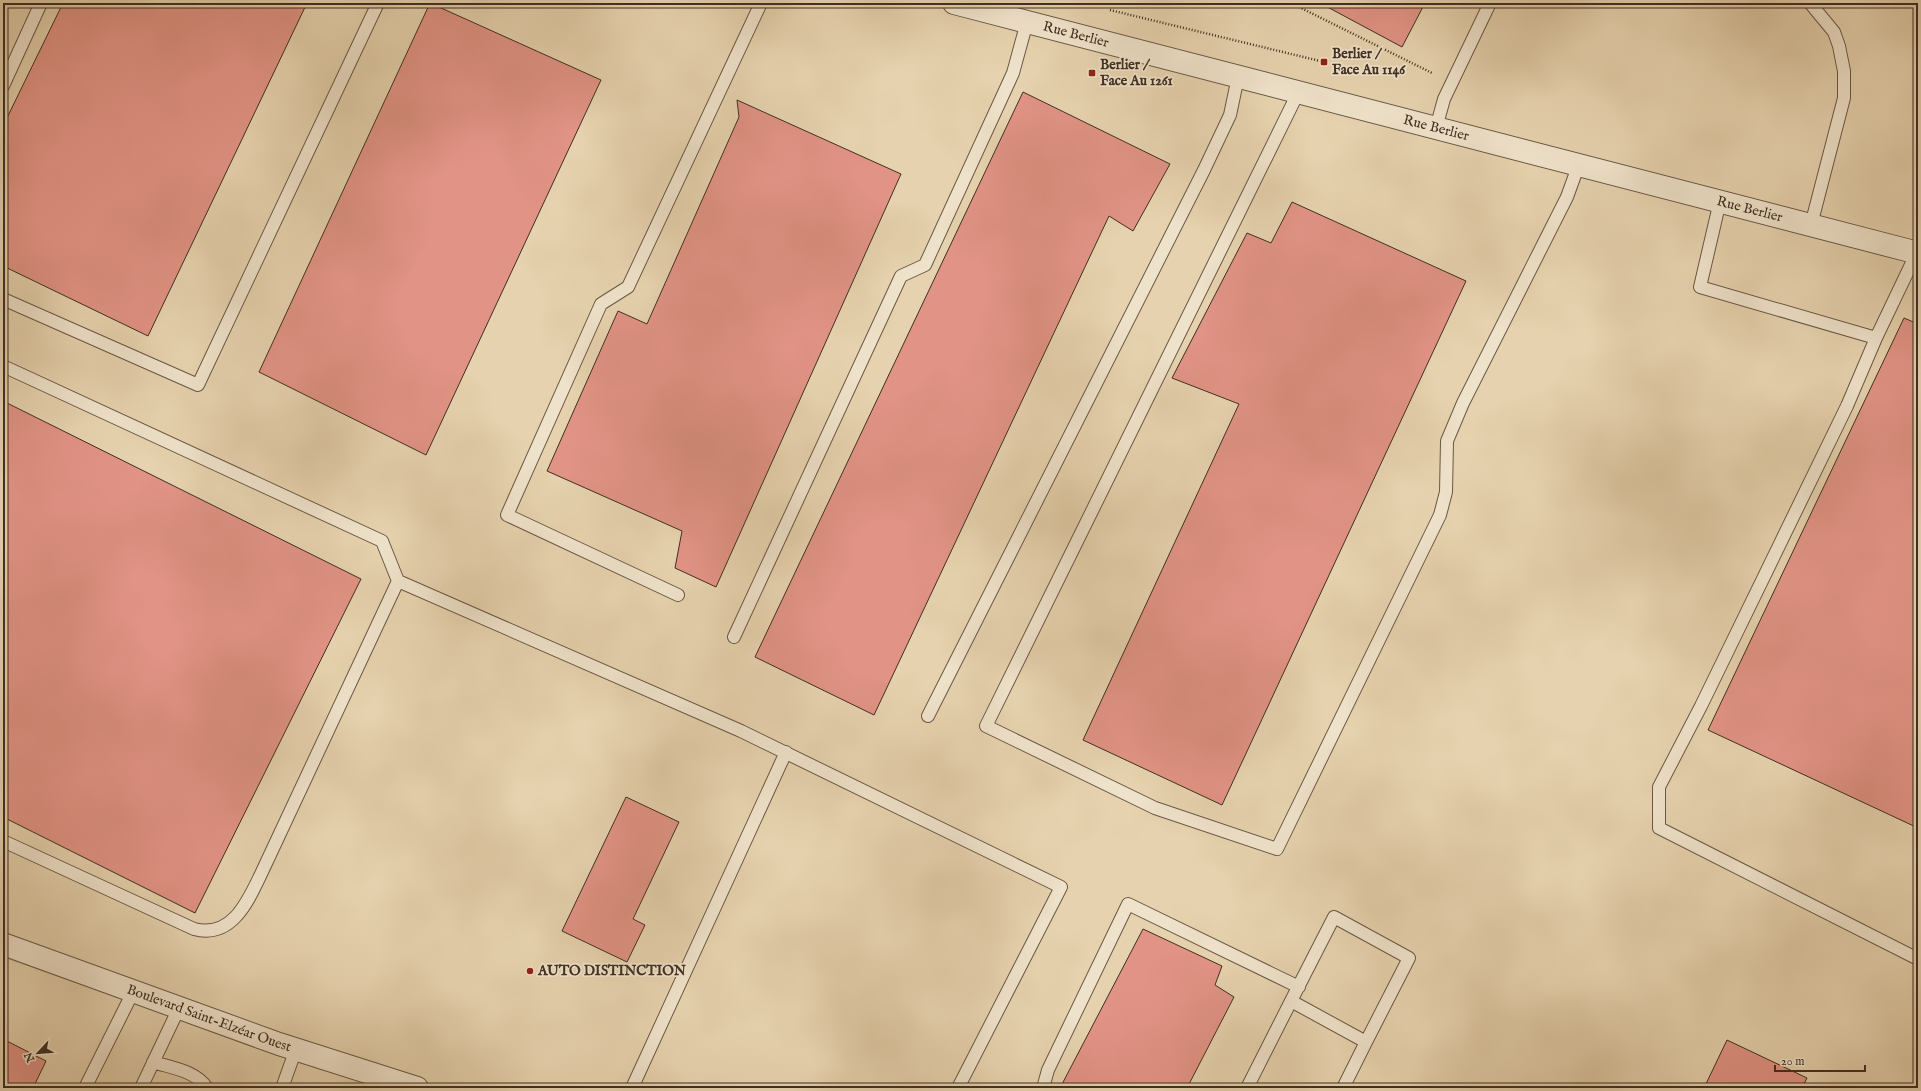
<svg xmlns="http://www.w3.org/2000/svg" width="1921" height="1091" viewBox="0 0 1921 1091" font-family="'IM FELL English',serif">
	<style>
		.building { fill: #e19385; stroke: #3f2f22 }
		.lines { fill: none; stroke-linecap: round; stroke-linejoin: round }
		.service-casing { stroke: #695845; stroke-width: 14 }
		.minor-casing { stroke: #695845; stroke-width: 24 }
		.tertiary-casing { stroke: #695845; stroke-width: 24 }
		.path { stroke: #3f2f22; stroke-width: 2.5; stroke-dasharray: 1 2; stroke-linecap: butt }
		.service { stroke: #efe2ca; stroke-width: 12 }
		.minor { stroke: #efe2ca; stroke-width: 22 }
		.tertiary { stroke: #efe2ca; stroke-width: 22 }
		.poi-dot { fill: #8f2418; stroke: #efe2ca; stroke-width: 1.5 }
		.labels { text-anchor: middle; dominant-baseline: central; stroke-width: 3.5; stroke-linejoin: round; paint-order: stroke }
		.street-label { font-size: 14px; fill: #3f2f22; stroke: #efe2ca }
		.poi-label { font-size: 14px; font-weight: bold; fill: #3f2f22; stroke: #efe2ca; text-anchor: start }
	</style>
	<rect width="100%" height="100%" fill="#e6d2ae"/>
	<filter id="stains"><feTurbulence type="fractalNoise" baseFrequency=".005" numOctaves="4"/><feColorMatrix values="0 0 0 0 .2 0 0 0 0 .09 0 0 0 0 .02 0 0 0 .5 -.17"/></filter>
	<radialGradient id="worn" r=".72"><stop offset=".6" stop-color="#630" stop-opacity="0"/><stop offset="1" stop-color="#630" stop-opacity=".3"/></radialGradient>
	<!-- building -->
	<path class="building" d="M63 3H307L148 336 3 266V126Z
		M430 3 601 80 426 455 259 372Z
		M1320 3H1425L1402 47Z
		M1023 92 1170 164 1133 231 1109 216 874 715 755 657Z
		M737 100 901 174 716 587 675 568 682 531 547 471 618 311 647 324 739 117Z
		M1292 202 1466 281 1222 805 1083 740 1239 404 1172 378 1247 233 1271 243Z
		M1904 318 1918 324V828L1708 730Z
		M3 401 361 579 195 913 3 817Z
		M626 797 679 822 633 919 645 925 627 962 562 931Z
		M1143 929 1222 966 1215 985 1234 997 1187 1088H1060Z
		M3 1039 46 1061 33 1088H3Z
		M1727 1040 1807 1078 1802 1088H1704Z"/>
	<g class="lines">
		<defs>
			<path id="service" d="M1810 3 1834 32 1839 46 1844 71V98L1811 225
				M3 86 41 3
				M1298 93 986 726 1155 808 1277 849 1440 515 1446 492 1447 441 1463 403 1567 197 1579 164
				M1436 128 1444 99 1490 3
				M1720 201 1700 287 1876 338 1918 250
				M3 299 198 385 378 3
				M1876 338 1847 406 1701 706 1659 787V828L1918 959
				M3 366 382 541 398 581 261 874C248 901 232 939 194 929L3 841
				M398 581 741 731 1061 887 958 1088
				M678 595 507 515 601 304 628 287 761 3
				M734 637 901 276 925 265 1013 73 1027 22
				M928 716 1204 170 1230 115 1238 77
				M1291 1001 1334 917 1409 958 1366 1042
				M153 1062C172 1068 196 1071 207 1088
				M85 1088 133 992
				M141 1088 179 1008
				M282 1088 296 1049
				M632 1088 786 752
				M1043 1088 1048 1070 1128 904 1299 987
				M1247 1088 1291 1001 1366 1042 1343 1088"/>
			<g id="minor">
				<path id="s1" d="M954 3 1918 253"/>
			</g>
			<g id="tertiary">
				<path id="s2" d="M3 944 279 1044 417 1088"/>
			</g>
		</defs>
		<!-- service casing -->
		<use href="#service" class="service-casing"/>
		<!-- minor casing -->
		<use href="#minor" class="minor-casing"/>
		<!-- tertiary casing -->
		<use href="#tertiary" class="tertiary-casing"/>
		<!-- path -->
		<path class="path" d="M1291 3 1432 73
			M1110 10 1324 62"/>
		<!-- service -->
		<use href="#service" class="service"/>
		<!-- minor -->
		<use href="#minor" class="minor"/>
		<!-- tertiary -->
		<use href="#tertiary" class="tertiary"/>
	</g>
	<!-- markers -->
	<g class="poi-dot">
		<rect x="1320" y="58" width="8" height="8" rx="2"/>
		<rect x="1088" y="69" width="8" height="8" rx="2"/>
		<circle cx="530" cy="971" r="4"/>
	</g>
	<g class="labels">
		<!-- street labels -->
		<g class="street-label">
			<text stroke="none"><textPath href="#s1" startOffset="126">Rue Berlier</textPath></text>
			<text stroke="none"><textPath href="#s1" startOffset="498">Rue Berlier</textPath></text>
			<text stroke="none"><textPath href="#s1" startOffset="822">Rue Berlier</textPath></text>
			<text stroke="none"><textPath href="#s2" startOffset="219">Boulevard Saint-Elzéar Ouest</textPath></text>
		</g>
		<!-- poi labels -->
		<g class="poi-label">
			<text x="1332" y="54">Berlier /<tspan x="1332" dy="16">Face Au 1146</tspan></text>
			<text x="1100" y="65">Berlier /<tspan x="1100" dy="16">Face Au 1261</tspan></text>
			<text x="538" y="971">AUTO DISTINCTION</text>
		</g>
	</g>
	<!-- margin -->
	<rect width="1921" height="1091" fill="none" stroke="#e6d2ae" stroke-width="16"/>
	<rect x="4" y="4" width="1913" height="1083" fill="none" stroke="#3f2f22" stroke-width="2"/>
	<rect x="8" y="8" width="1905" height="1075" fill="none" stroke="#3f2f22"/>
	<!-- north arrow -->
	<g transform="translate(38 1053) rotate(244)" stroke="#efe2ca" stroke-width="3" paint-order="stroke">
	<path d="M0-3L7 15L0 10L-7 15Z" fill="#3f2f22"/>
	<text y="-6" font-size="11" font-weight="bold" text-anchor="middle" fill="#3f2f22">N</text>
	</g>
	<!-- scale -->
	<path d="M1775 1065v6h90v-6" fill="none" stroke="#3f2f22" stroke-width="2"/>
	<text x="1781" y="1065" font-size="12" fill="#3f2f22" stroke="#efe2ca" stroke-width="3" paint-order="stroke">20 m</text>
	<rect width="100%" height="100%" filter="url(#stains)"/>
	<rect width="100%" height="100%" fill="url(#worn)"/>
</svg>
